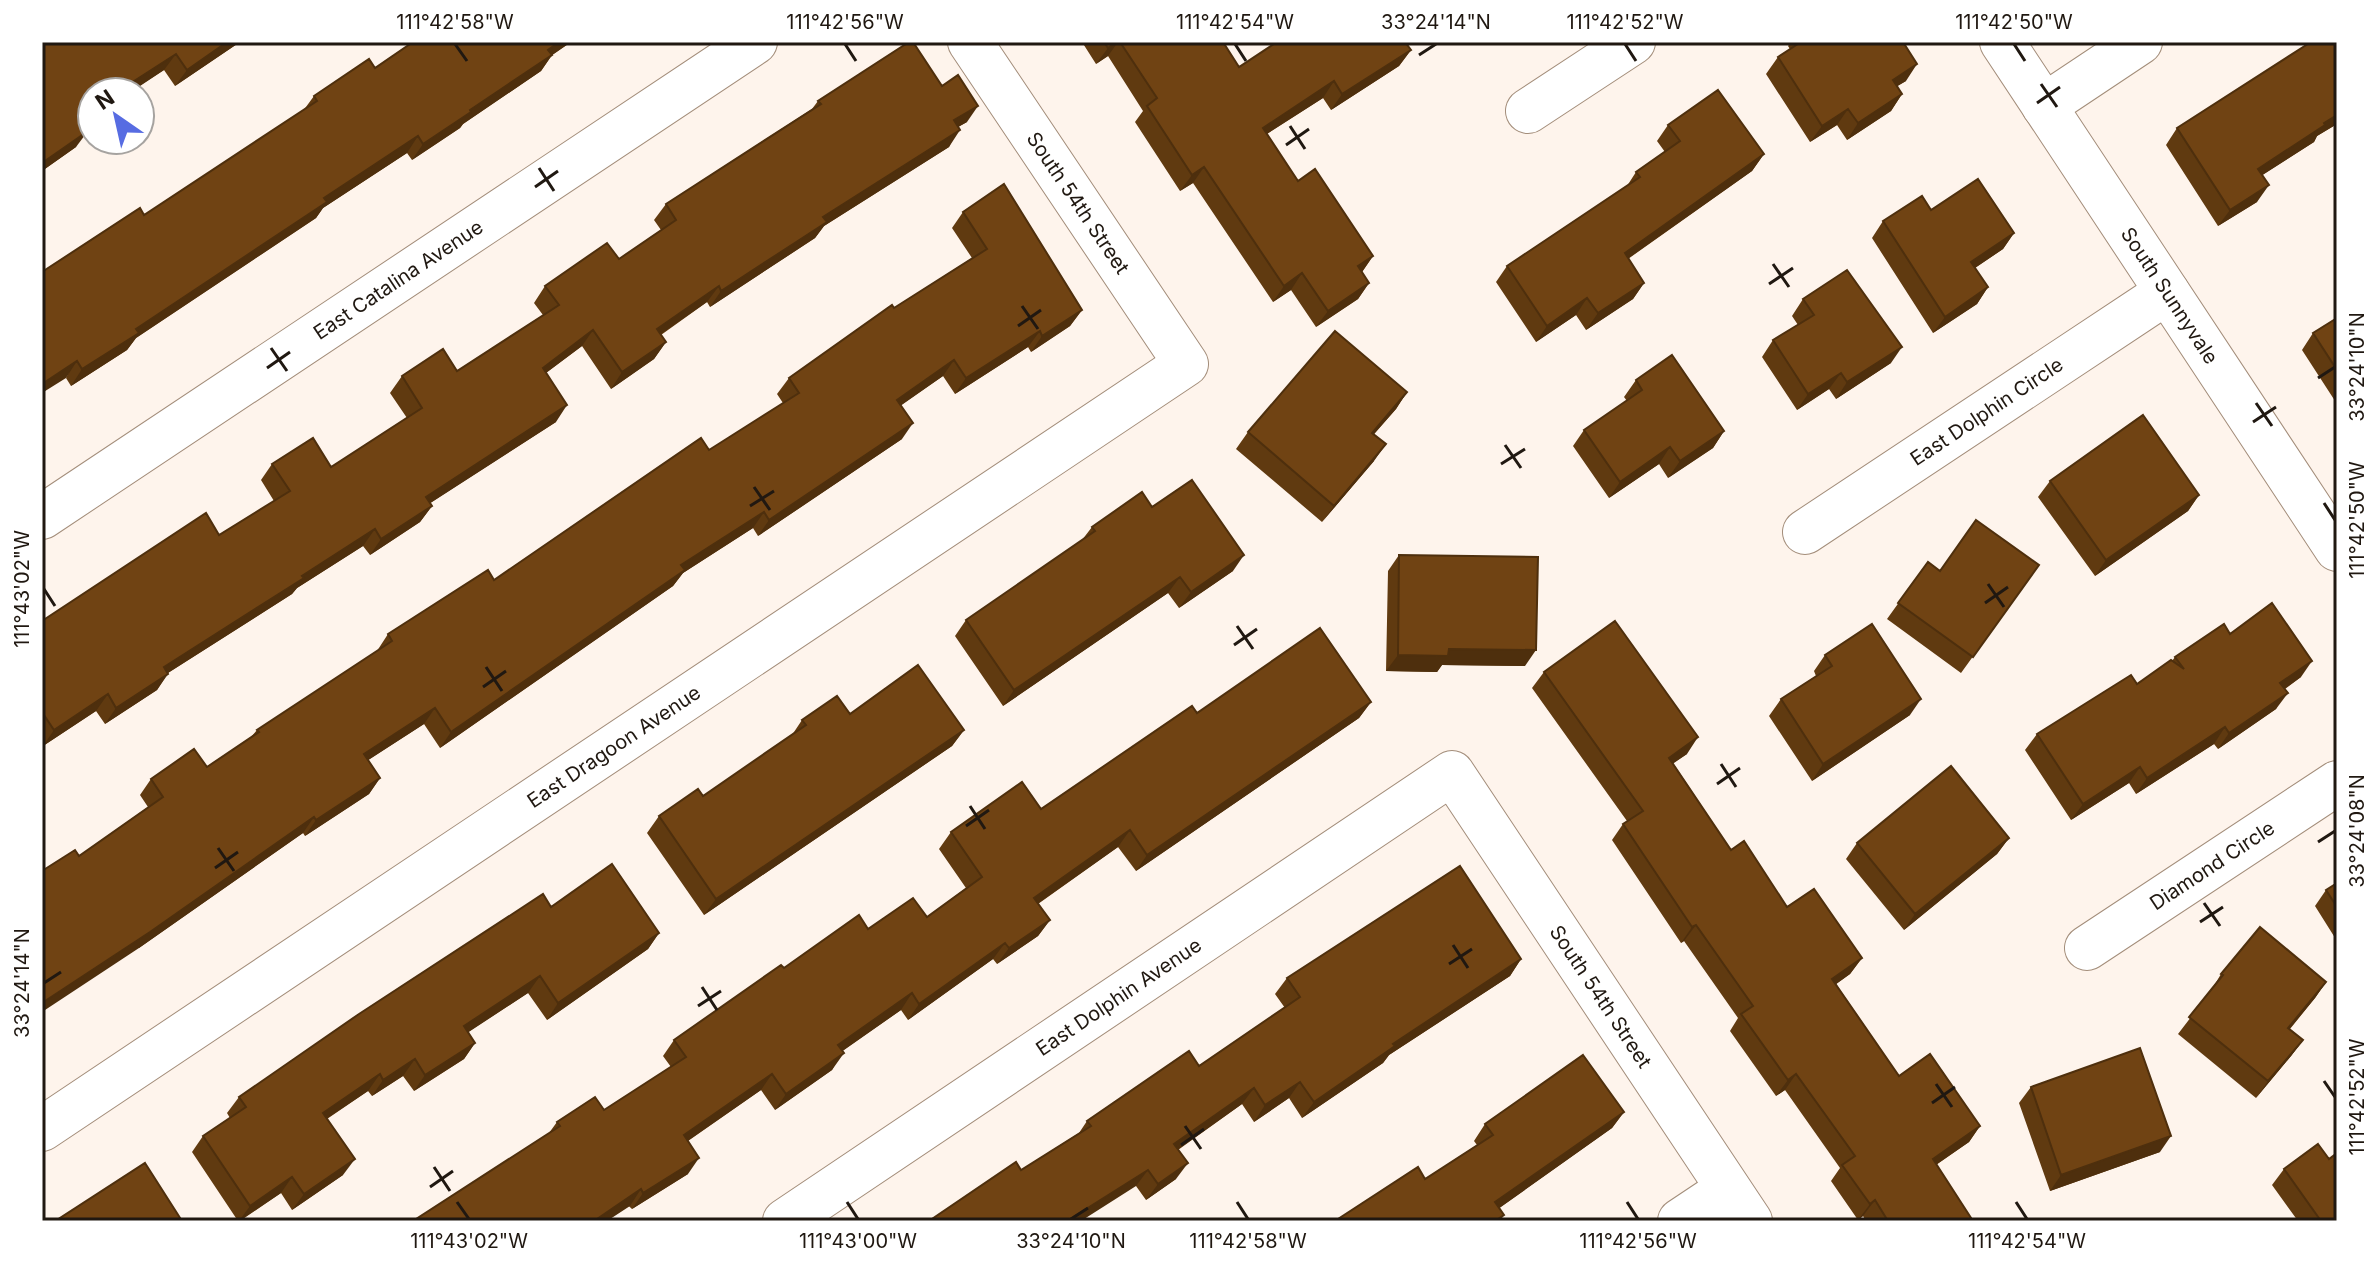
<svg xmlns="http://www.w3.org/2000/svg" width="2379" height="1263" viewBox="0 0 2379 1263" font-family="Inter,sans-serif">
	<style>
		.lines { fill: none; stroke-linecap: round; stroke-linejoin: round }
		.street-casing { stroke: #a38d7a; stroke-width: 46 }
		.secondary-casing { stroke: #a38d7a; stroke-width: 46 }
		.street { stroke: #fff; stroke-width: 44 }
		.secondary { stroke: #fff; stroke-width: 44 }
		.wall { fill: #603a10 }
		.shaded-wall { fill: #4e2f0d }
		.building { fill: #704313; stroke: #4e2f0d; stroke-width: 2 }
		.ticks { fill: none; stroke: #201811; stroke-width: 3 }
		.labels { text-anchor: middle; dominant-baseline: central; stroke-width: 8; stroke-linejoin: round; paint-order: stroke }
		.street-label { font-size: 20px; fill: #201811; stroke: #fff }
		.neatline { fill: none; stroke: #201811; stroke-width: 3 }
		.ticks-label { font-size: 20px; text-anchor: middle; fill: #201811 }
	</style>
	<rect width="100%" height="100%" fill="#fef4ec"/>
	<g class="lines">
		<defs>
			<g id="street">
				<path d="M2044 106 2140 42"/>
				<path d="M1528 111 1633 42"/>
				<path id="s1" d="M42 517 755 42"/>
				<path id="s2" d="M1805 532 2167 292"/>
				<path id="s3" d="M2087 948 2337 783"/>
				<path id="s4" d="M42 1129 1186 364 970 42"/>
				<path id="s5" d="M785 1221 1452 773 1750 1221"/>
				<path d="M1680 1221 1728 1189"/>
			</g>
			<g id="secondary">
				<path id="s6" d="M2002 42 2337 549"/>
			</g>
		</defs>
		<!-- street casing -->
		<use href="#street" class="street-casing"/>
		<!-- secondary casing -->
		<use href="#secondary" class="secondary-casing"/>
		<!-- street -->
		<use href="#street" class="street"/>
		<!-- secondary -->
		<use href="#secondary" class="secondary"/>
	</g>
	<!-- wall -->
	<path class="wall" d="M42 42H240L175 86 164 70 82 123 76 147 42 171Z
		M413 42H571L552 55 541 71 463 124 460 128 412 160 407 153 323 208 316 218 136 338 127 350 71 386 66 378 144 215 303 111 314 96 375 68Z
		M1082 42H1223L1239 67 1277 42H1413L1408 45 1411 50 1399 66 1331 110 1323 98 1267 134 1298 181 1373 256 1362 272 1369 283 1358 299 1316 327 1291 290 1273 302 1193 183 1180 191 1135 122 1143 111 1108 56 1096 64Z
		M1791 42H1903L1906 81 1897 86 1902 94 1891 111 1847 140 1837 125 1810 142 1766 74 1778 57 1790 49 1788 46Z
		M2302 42H2337V124L2317 136 2314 142 2262 175 2257 202 2218 226 2166 145 2177 128 2305 46Z
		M942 86 967 122 958 127 949 147 824 226 815 238 710 307 707 302 661 335 666 342 654 359 611 389 582 346 546 373 556 422 430 503 432 506 420 522 370 555 363 546 297 588 292 594 168 673 157 690 105 724 96 711 43 746 42 621 219 535 274 501 261 480 272 464 331 467 407 418 390 393 402 376 457 371 543 315 534 303 545 286 619 259 661 230 654 220 666 204 812 109 818 101Z
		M1668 125 1764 154 1752 171 1628 259 1644 283 1633 299 1586 330 1576 315 1536 342 1496 282 1507 266 1627 186 1636 172 1665 152 1657 141Z
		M1931 210 2014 233 2003 249 1975 268 1988 287 1977 304 1933 333 1872 238 1883 221Z
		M963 212 1082 310 1070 326 1031 352 1028 347 955 394 943 376 901 405 902 439 758 536 753 528 683 573 673 586 440 748 424 724 368 760 380 778 369 794 305 836 303 833 139 948 79 856 148 807 140 795 151 779 207 767 251 737 257 730 377 651 388 634 494 580 709 450 783 403 777 394 789 378 894 308 972 258 952 228Z
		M1803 299 1891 363 1836 399 1829 389 1797 410 1762 357 1773 340 1798 325 1792 316Z
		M2337 318V404L2302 350 2313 333Z
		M1636 380 1724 431 1713 448 1668 478 1659 464 1609 498 1573 446 1584 430 1627 401 1624 397Z
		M1407 392 1396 409 1374 434V461L1322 522 1236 449 1248 432Z
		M2050 481 2199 495 2188 511 2095 576 2038 497Z
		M1092 527 1233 571 1179 608 1168 593 1003 706 955 636 966 620 1082 540Z
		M1399 555 1525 666 1442 665 1437 672 1386 671 1388 571Z
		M1928 562 1940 571 2039 565 1961 673 1887 619Z
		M2230 634 2301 677 2285 689 2276 709 2218 749 2214 744 2136 794 2129 783 2071 820 2025 750 2037 734 2137 684 2172 661 2175 657Z
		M1825 655 1910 715 1812 781 1769 716 1781 699 1816 676 1814 671Z
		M1544 672 1687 754 1673 763 1731 850 1787 907 1862 958 1850 974 1836 984 1899 1076 1980 1126 1969 1142 1936 1165 1973 1221H1866L1863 1216 1858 1220 1831 1181 1840 1168 1785 1090 1776 1096 1730 1031 1738 1018 1684 941 1681 943 1612 840 1623 824 1627 821 1532 688Z
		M1371 702 1359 718 1136 871 1118 847 1038 904 1050 920 1038 936 997 964 993 959 908 1020 901 1010 842 1051 832 1070 775 1110 761 1090 688 1141V1174L632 1209 549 1133 557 1122 604 1110 671 1067 663 1056 674 1040 784 968 868 929 927 917 966 888 939 849 951 832 1041 809 1197 713Z
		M850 714 964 730 952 746 704 915 647 833 659 816 703 796 792 735 802 720Z
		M2009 838 1997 854 1904 930 1846 859 1857 843Z
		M2337 883V941L2315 906 2326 890Z
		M551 907 659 933 648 949 547 1020 528 993 468 1032 475 1043 464 1059 414 1091 403 1076 372 1096 368 1091 327 1119 343 1175 292 1210 281 1193 240 1221H238L192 1152 203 1136 230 1118 227 1113 239 1097Z
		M1521 959 1510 976 1389 1055 1383 1063 1302 1118 1289 1098 1254 1122 1242 1104 1178 1150 1176 1179 1146 1200 1136 1186 1021 1170 1079 1133 1087 1121 1199 1066 1285 1008 1275 994 1287 978Z
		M2221 974 2326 982 2315 998 2290 1029 2303 1040 2291 1056 2256 1098 2178 1034 2211 991Z
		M2031 1087 2160 1152 2050 1191 2019 1103Z
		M1624 1112 1612 1128 1499 1208 1504 1215 1500 1221H1335L1425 1179 1477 1145 1474 1141 1485 1124Z
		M2329 1159 2337 1221H2298L2272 1185 2284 1169Z"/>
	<!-- shaded-wall -->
	<path class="shaded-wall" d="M227 42H240L175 86 187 70Z
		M559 42H571L548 58 552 55 541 71 463 124 460 128 412 160 423 144 470 110Z
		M1116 42H1118L1108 56 1096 64 1108 48Z
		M1411 50 1399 66 1331 110 1342 94Z
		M176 54 164 70 131 92H117Z
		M1917 64 1906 81 1881 96 1893 80Z
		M1334 81 1323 98 1251 144 1263 128Z
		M1902 94 1891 111 1847 140 1858 123Z
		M978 106 967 122 942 136 954 120Z
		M92 108V117L67 134 78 117Z
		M1848 109 1837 125 1810 142 1822 126Z
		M2337 115V124L2317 136 2314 142 2247 185 2258 169Z
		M960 130 949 147 824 226 815 238 710 307 721 291 823 217Z
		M88 131 76 147 42 171V163Z
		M418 136 407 153 323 208 316 218 136 338 127 350 71 386 82 369 136 329 324 198Z
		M1764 154 1752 171 1613 269 1625 253Z
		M1204 167 1193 183 1180 191 1192 175Z
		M2269 185 2257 202 2218 226 2230 210Z
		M2014 233 2003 249 1960 278 1971 262Z
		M1373 256 1362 272 1358 266Z
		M1302 273 1291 290 1273 302 1284 286Z
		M1369 283 1358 299 1316 327 1328 311Z
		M1644 283 1633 299 1586 330 1598 313Z
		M719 286 707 302 645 345 657 329Z
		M1988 287 1977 304 1933 333 1945 317Z
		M1587 298 1576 315 1536 342 1547 326Z
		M1082 310 1070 326 1031 352 1042 336Z
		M593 330 582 346 531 384 543 368Z
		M1040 331 1028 347 955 394 966 378Z
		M666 342 654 359 611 389 622 372Z
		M1902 347 1891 363 1836 399 1847 382Z
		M954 360 943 376 886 416 897 400Z
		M77 361 66 378 42 393V384Z
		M1841 373 1829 389 1797 410 1808 394Z
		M1407 392 1396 409 1361 449 1372 433Z
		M567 405 556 422 415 513 426 497Z
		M913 423 902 439 758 536 769 520Z
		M1724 431 1713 448 1668 478 1680 461Z
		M1386 444 1374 461 1322 522 1334 506Z
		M1670 447 1659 464 1609 498 1620 482Z
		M2199 495 2188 511 2095 576 2106 560Z
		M432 506 420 522 370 555 381 539Z
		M764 512 753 528 683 573 673 586 440 748 451 732 681 565Z
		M375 529 363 546 297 588 292 594 152 683 164 667 302 576Z
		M1244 555 1233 571 1179 608 1191 592Z
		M1180 577 1168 593 1003 706 1014 690Z
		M1449 649 1536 650 1525 666 1442 665 1437 672 1386 671 1398 655Z
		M2312 661 2301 677 2269 700 2280 683Z
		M168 674 157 690 105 724 116 708Z
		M2288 693 2276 709 2218 749 2229 733Z
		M108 694 96 711 43 746 54 730Z
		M1921 699 1910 715 1812 781 1823 764Z
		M1371 702 1359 718 1136 871 1147 855Z
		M435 708 424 724 353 770 364 754Z
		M2225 727 2214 744 2136 794 2147 778Z
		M964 730 952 746 704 915 716 899Z
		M1698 737 1687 754 1658 774 1669 758Z
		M2140 767 2129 783 2071 820 2083 804Z
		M380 778 369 794 305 836 316 820Z
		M314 817 303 833 139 948 42 1012V1003Z
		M1130 830 1118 847 1023 914 1034 898Z
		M2009 838 1997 854 1904 930 1915 914Z
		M1050 920 1038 936 997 964 1009 948Z
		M1696 925 1684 941 1681 943 1692 927Z
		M659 933 648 949 547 1020 558 1003Z
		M1005 943 993 959 908 1020 919 1004Z
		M1862 958 1850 974 1821 995 1832 979Z
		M1521 959 1510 976 1389 1055 1383 1063 1302 1118 1314 1102 1393 1044Z
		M540 976 528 993 452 1043 464 1026Z
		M2326 982 2315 998 2277 1044 2288 1028Z
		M912 993 901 1010 827 1062 838 1045Z
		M2303 1040 2291 1056 2256 1098 2268 1081Z
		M475 1043 464 1059 414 1091 425 1075Z
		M844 1053 832 1070 775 1110 786 1094Z
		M415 1059 403 1076 372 1096 383 1080Z
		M380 1074 368 1091 311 1129 323 1113Z
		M772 1074 761 1090 673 1151 684 1135Z
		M1796 1074 1785 1090 1776 1096 1788 1080Z
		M1300 1082 1289 1098 1254 1122 1265 1105Z
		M1254 1088 1242 1104 1163 1160 1174 1144Z
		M1624 1112 1612 1128 1484 1219 1495 1202Z
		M1980 1126 1969 1142 1921 1175 1933 1159Z
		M2171 1136 2160 1152 2050 1191 2061 1175Z
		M699 1158 688 1174 632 1209 643 1193Z
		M355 1159 343 1175 292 1210 304 1194Z
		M1188 1163 1176 1179 1146 1200 1158 1184Z
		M1148 1170 1136 1186 1081 1221H1067Z
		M292 1177 281 1193 239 1221 250 1206Z
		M641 1189 630 1206 607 1221H594Z
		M1875 1200 1863 1216 1858 1220 1870 1204Z"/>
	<!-- building -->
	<path class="building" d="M42 42H227L187 70 176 54 117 92H92V108L78 117 88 131 42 163Z
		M413 42H559L548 50 552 55 470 110 471 112 423 144 418 136 324 198 327 202 136 329 139 333 82 369 77 361 42 384V272L140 208 144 215 317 101 314 96 369 59 375 68Z
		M909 42H913L942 86 958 75 978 106 954 120 960 130 823 217 827 222 721 291 719 286 657 329 666 342 622 372 593 330 543 368 567 405 426 497 432 506 381 539 375 529 302 576 304 578 164 667 168 674 116 708 108 694 54 730 42 712V621L206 513 219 535 290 491 272 464 313 438 331 467 422 408 402 376 443 349 457 371 559 305 545 286 607 243 619 259 676 220 666 204 821 104 818 101Z
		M1104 42H1116L1108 48Z
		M1120 42H1223L1239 67 1277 42H1405L1411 50 1342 94 1334 81 1263 128 1298 181 1315 169 1373 256 1358 266 1369 283 1328 311 1302 273 1284 286 1204 167 1192 175 1147 106 1157 98Z
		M1801 42H1903L1917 64 1893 80 1902 94 1858 123 1848 109 1822 126 1778 57Z
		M2311 42H2337V115L2324 123 2325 125 2258 169 2269 185 2230 210 2177 128Z
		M1718 90 1764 154 1625 253 1644 283 1598 313 1587 298 1547 326 1507 266 1640 177 1636 172 1680 141 1668 125Z
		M1978 179 2014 233 1971 262 1988 287 1945 317 1883 221 1922 196 1931 210Z
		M1004 184 1082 310 1042 336 1040 331 966 378 954 360 897 400 913 423 769 520 764 512 681 565 685 570 451 732 435 708 364 754 380 778 316 820 314 817 150 932 42 1003V871L75 850 79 856 163 797 151 779 194 749 207 767 259 732 257 730 392 641 388 634 488 570 494 580 701 438 709 450 799 393 789 378 892 305 894 308 987 249 963 212Z
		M1847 270 1902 347 1847 382 1841 373 1808 394 1773 340 1814 315 1803 299Z
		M2337 318V370L2313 333Z
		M1335 331 1407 392 1372 433 1386 444 1334 506 1248 432Z
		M1672 355 1724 431 1680 461 1670 447 1620 482 1584 430 1642 390 1636 380Z
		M2143 415 2199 495 2106 560 2050 481Z
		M1192 480 1244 555 1191 592 1180 577 1014 690 966 620 1095 531 1092 527 1142 492 1152 507Z
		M1976 520 2039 565 1973 657 1898 603 1928 562 1940 571Z
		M1399 555 1538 557 1536 650 1449 649 1448 656 1398 655Z
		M2272 603 2312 661 2280 683 2288 693 2229 733 2225 727 2147 778 2140 767 2083 804 2037 734 2131 675 2137 684 2171 660 2184 669 2175 657 2224 624 2230 634Z
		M1615 621 1698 737 1669 758 1731 850 1744 841 1787 907 1814 889 1862 958 1832 979 1899 1076 1930 1054 1980 1126 1933 1159 1973 1221H1888L1875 1200 1870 1204 1842 1165 1855 1156 1796 1074 1788 1080 1741 1014 1753 1006 1696 925 1692 927 1623 824 1643 811 1544 672Z
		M1872 624 1921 699 1823 764 1781 699 1832 666 1825 655Z
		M1320 628 1371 702 1147 855 1130 830 1034 898 1050 920 1009 948 1005 943 919 1004 912 993 838 1045 844 1053 786 1094 772 1074 684 1135 699 1158 643 1193 641 1189 594 1221H413L560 1126 557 1122 595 1097 604 1110 686 1057 674 1040 781 965 784 968 859 915 868 929 913 898 927 917 982 877 951 832 1022 782 1041 809 1192 706 1197 713Z
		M918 665 964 730 716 899 659 816 698 789 703 796 806 725 802 720 837 696 850 714Z
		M1951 766 2009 838 1915 914 1857 843Z
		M612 864 659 933 558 1003 540 976 464 1026 475 1043 425 1075 415 1059 383 1080 380 1074 323 1113 355 1159 304 1194 292 1177 250 1206 203 1136 246 1107 239 1097 359 1014 543 894 551 907Z
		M1460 866 1521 959 1393 1044 1395 1046 1314 1102 1300 1082 1265 1105 1254 1088 1174 1144 1188 1163 1158 1184 1148 1170 1067 1221H929L1016 1162 1021 1170 1091 1126 1087 1121 1189 1051 1199 1066 1300 997 1287 978Z
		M2337 883V907L2326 890Z
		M2260 927 2326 982 2288 1028 2303 1040 2268 1081 2189 1017 2223 975 2221 974Z
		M2140 1048 2171 1136 2061 1175 2031 1087Z
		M1583 1055 1624 1112 1495 1202 1504 1215 1495 1221H1335L1418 1167 1425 1179 1493 1135 1485 1124Z
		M2318 1144 2329 1159 2337 1153V1221H2321L2284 1169Z
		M145 1163 182 1221H58L57 1220Z"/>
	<!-- ticks -->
	<path class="ticks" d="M455 44 467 61M845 44 856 61M1235 44 1246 61M1625 44 1636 61M2014 44 2025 61M1419 55 1436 44M2041 84 2057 107M2037 103 2060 87M1290 126 1305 149M1286 145 1309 129M539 168 554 191M535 187 558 171M1773 264 1789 287M1769 284 1793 268M1022 306 1038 329M1018 326 1041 310M271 348 287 371M267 368 290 352M2318 378 2335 367M2256 403 2272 426M2253 422 2276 407M1505 445 1521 468M1501 464 1525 449M754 487 770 510M2324 503 2335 520M750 506 774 491M1988 584 2004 607M44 589 55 606M1985 603 2008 587M1237 626 1253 649M1234 645 1257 629M486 667 502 691M483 687 506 671M1721 764 1736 787M1717 784 1740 768M970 806 985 829M966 826 989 810M2318 842 2335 831M218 848 234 871M215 868 238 852M2204 903 2220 926M2200 922 2223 907M1453 945 1468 968M1449 964 1472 949M44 983 61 972M702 987 717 1010M698 1006 721 991M2324 1081 2335 1097M1936 1084 1952 1107M1932 1103 1955 1087M1185 1126 1201 1149M1181 1145 1204 1129M434 1167 450 1191M430 1187 453 1171M457 1202 469 1219M847 1202 858 1219M1237 1202 1248 1219M1627 1202 1638 1219M2016 1202 2027 1219M1071 1219 1088 1208"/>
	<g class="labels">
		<!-- street labels -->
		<g class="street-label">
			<text transform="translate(1078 203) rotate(56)">South 54th Street</text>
			<text stroke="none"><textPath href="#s1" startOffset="428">East Catalina Avenue</textPath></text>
			<text stroke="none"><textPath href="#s6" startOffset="304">South Sunnyvale</textPath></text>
			<text stroke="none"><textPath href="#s2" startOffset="218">East Dolphin Circle</textPath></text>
			<text stroke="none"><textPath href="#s4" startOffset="688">East Dragoon Avenue</textPath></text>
			<text stroke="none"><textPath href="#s3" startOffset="150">Diamond Circle</textPath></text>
			<text stroke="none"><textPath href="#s5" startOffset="402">East Dolphin Avenue</textPath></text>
			<text stroke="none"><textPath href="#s5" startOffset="1072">South 54th Street</textPath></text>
		</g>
	</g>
	<!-- border -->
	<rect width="2379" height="1263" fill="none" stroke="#ffffff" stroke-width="88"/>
	<!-- north arrow -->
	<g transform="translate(116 116) rotate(326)"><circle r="38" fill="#ffffff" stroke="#a6a3a0" stroke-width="2"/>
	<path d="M0-6L14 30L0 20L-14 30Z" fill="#576ce2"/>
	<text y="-12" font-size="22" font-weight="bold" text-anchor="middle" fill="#201811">N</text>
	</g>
	<rect x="44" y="44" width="2291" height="1175" class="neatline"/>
	<g class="ticks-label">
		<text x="455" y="29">111°42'58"W</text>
		<text x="845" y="29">111°42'56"W</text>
		<text x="1235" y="29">111°42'54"W</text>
		<text x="1436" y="29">33°24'14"N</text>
		<text x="1625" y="29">111°42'52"W</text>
		<text x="2014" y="29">111°42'50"W</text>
		<text transform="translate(2357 367) rotate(-90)" y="7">33°24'10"N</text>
		<text transform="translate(2357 520) rotate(-90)" y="7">111°42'50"W</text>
		<text transform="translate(22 589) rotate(-90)" y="7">111°43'02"W</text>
		<text transform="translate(2357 831) rotate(-90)" y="7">33°24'08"N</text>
		<text transform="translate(22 983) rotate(-90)" y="7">33°24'14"N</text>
		<text transform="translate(2357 1097) rotate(-90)" y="7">111°42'52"W</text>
		<text x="469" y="1248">111°43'02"W</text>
		<text x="858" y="1248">111°43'00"W</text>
		<text x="1071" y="1248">33°24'10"N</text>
		<text x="1248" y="1248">111°42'58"W</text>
		<text x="1638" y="1248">111°42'56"W</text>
		<text x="2027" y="1248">111°42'54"W</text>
	</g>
</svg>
